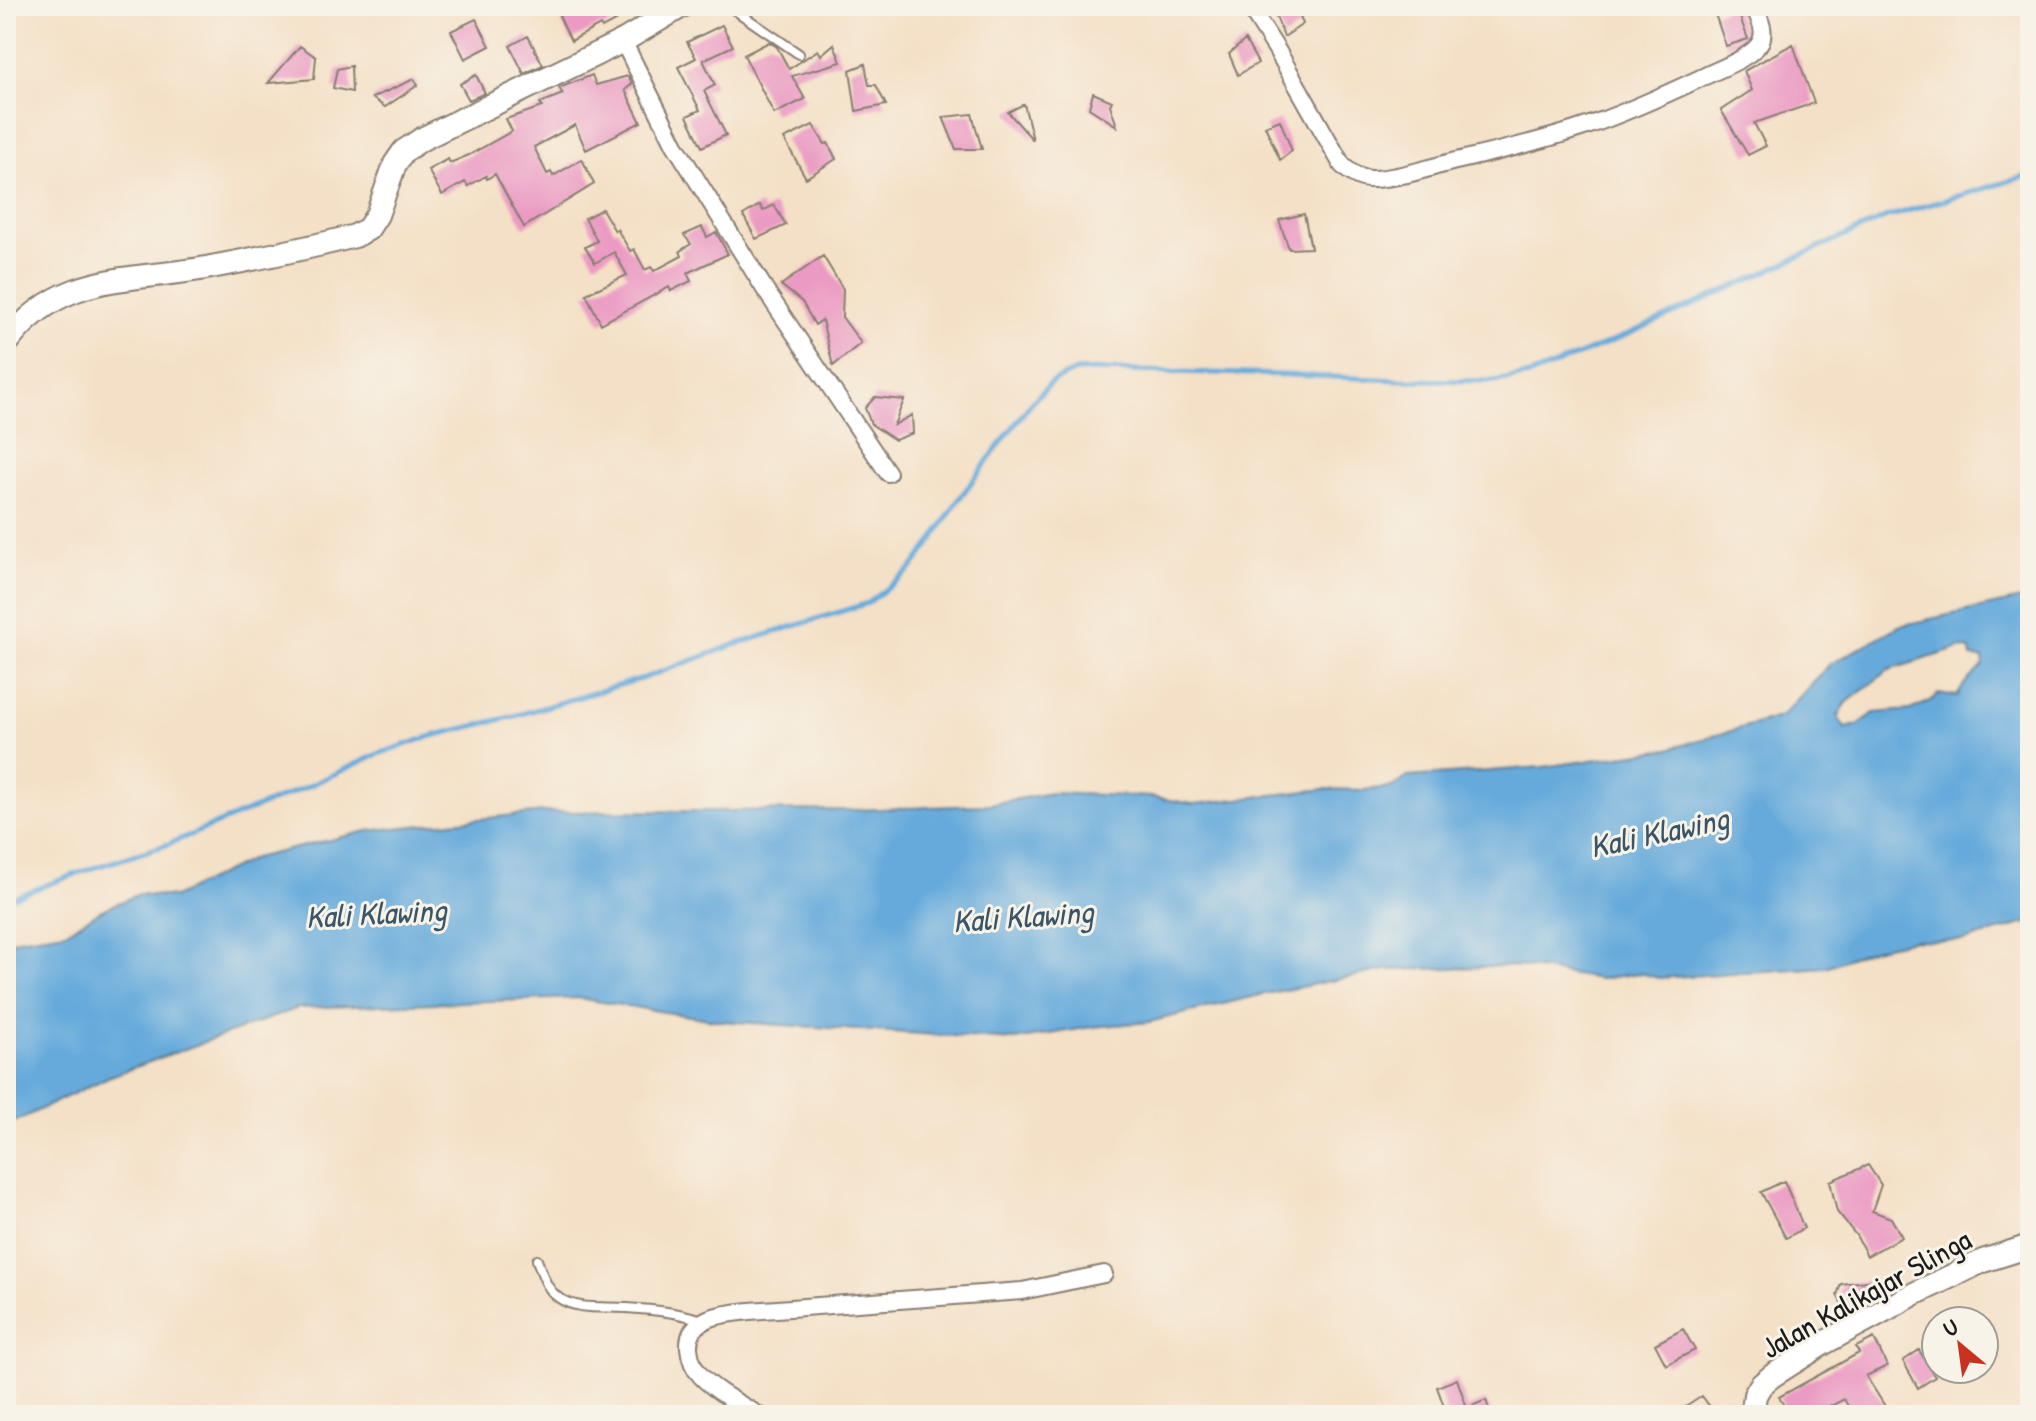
<svg xmlns="http://www.w3.org/2000/svg" width="2036" height="1421" viewBox="0 0 2036 1421" font-family="'Patrick Hand',sans-serif">
	<style>
		.water { fill: #66aadb; stroke: #41637c; stroke-width: 2; fill-rule: evenodd }
		.lines { fill: none; stroke-linecap: round; stroke-linejoin: round }
		.stream { stroke: #66aadb; stroke-width: 5 }
		.building { fill: #eb9bc3 }
		.service-casing { stroke: #887e71; stroke-width: 12 }
		.minor-casing { stroke: #887e71; stroke-width: 20 }
		.tertiary-casing { stroke: #887e71; stroke-width: 26 }
		.service { stroke: #fff; stroke-width: 8 }
		.minor { stroke: #fff; stroke-width: 16 }
		.tertiary { stroke: #fff; stroke-width: 22 }
		.labels { text-anchor: middle; dominant-baseline: central; stroke-width: 6; stroke-linejoin: round; paint-order: stroke }
		.street-label { font-size: 30px; fill: #1c1c1c; stroke: #f7f3e8 }
		.water-label { font-size: 32px; font-style: italic; fill: #3a5568; stroke: #f7f3e8 }
	</style>
	<rect width="100%" height="100%" fill="#f7f3e8"/>
	<filter id="ink" filterUnits="userSpaceOnUse"><feTurbulence type="fractalNoise" baseFrequency=".0125" numOctaves="2"/><feDisplacementMap in="SourceGraphic" scale="16" xChannelSelector="R" yChannelSelector="G"/><feConvolveMatrix kernelMatrix="1 2 1 2 8 2 1 2 1" color-interpolation-filters="sRGB"/></filter>
	<filter id="wash" filterUnits="userSpaceOnUse"><feTurbulence type="fractalNoise" baseFrequency=".006" numOctaves="4" result="noise"/><feDisplacementMap in="SourceGraphic" scale="32" xChannelSelector="R" yChannelSelector="G"/><feGaussianBlur stdDeviation="1.8" result="paint"/><feColorMatrix in="noise" values="0 0 0 0 0 0 0 0 0 0 0 0 0 0 0 0 0 1.4 0 .05"/><feComposite in="paint" operator="in"/></filter>
	<g filter="url(#wash)">
		<rect width="100%" height="100%" fill="#f4e0c6"/>
		<!-- water -->
		<path class="water" d="M2030 597V922L1964 941 1913 940 1873 949 1826 967 1659 978 1639 973 1600 979 1518 966 1385 970 1260 995 1149 1022 1091 1027 1015 1040 721 1021 577 998 298 1008 108 1077 6 1126V943L18 939 65 932 102 910 139 894 174 897 254 858 367 831 544 812 853 810 984 805 1051 793 1153 797 1193 804 1325 789 1364 790 1392 787 1408 777 1543 767 1669 749 1782 716 1829 665 1899 626ZM1960 648 1970 650 1971 657 1983 658 1984 665 1966 682 1957 696 1939 693 1931 701 1910 710 1874 713 1858 725 1845 728 1838 717 1845 704 1889 670Z"/>
		<g class="lines">
			<!-- stream -->
			<path class="stream" d="M6 900 87 870 166 845 304 788 378 754 432 736 511 717 644 678 734 645 868 603 910 570 930 544 959 499 1031 403 1053 381 1076 371 1099 370 1287 375 1400 380 1494 381 1530 375 1613 341 1887 217 2030 175"/>
		</g>
		<g id="blocks">
			<!-- building -->
			<path class="building" d="M578 6H619L624 16 602 28 600 25 571 41 559 16Z
				M1272 6H1295L1303 24 1284 37Z
				M1732 6H1736L1748 39 1726 46 1715 14Z
				M476 19 490 46 465 59 451 31Z
				M722 25 733 46 703 60 715 85 704 91 726 135 702 147 687 116 700 110 678 67 696 58 687 42Z
				M528 36 543 65 524 74 510 46Z
				M1245 40 1258 63 1238 75 1229 54Z
				M769 42 777 47 789 69 818 50 821 55 834 44 841 62 792 76 805 99 774 114 744 55Z
				M1793 44 1814 103 1754 123 1766 146 1748 155 1721 110 1752 90 1744 71Z
				M300 46 316 57 314 79 268 83Z
				M865 64 869 85H876L886 105 856 111 850 70Z
				M351 66 352 92 333 88 337 69Z
				M476 75 485 93 469 100 460 84Z
				M592 75 596 85 628 76 632 84 625 90 641 122 586 150 575 125 534 147 547 174 551 172 553 176 582 159 594 184 524 227 495 174 487 179 486 176 468 186 465 182 442 195 428 170 448 159 450 163 469 155 512 131 506 119 542 107 540 103 563 94 559 88Z
				M414 79 418 85 385 107 372 98Z
				M1093 93 1112 101 1110 105 1117 126 1089 108Z
				M1024 104 1033 140 1008 112Z
				M972 114 982 149H956L943 117Z
				M1280 120 1292 151 1280 160 1265 126Z
				M813 125 825 144 828 143 836 159 806 178 784 139Z
				M760 205 763 211 774 205 786 225 756 239 743 215Z
				M602 209 615 231 617 229 630 251 634 249 645 270 651 267 654 271 682 256 680 251 691 244 684 235 702 227 707 237 716 232 728 254 687 273 691 281 671 291 669 287 601 324 586 294 627 275 614 252 595 263 585 247 597 241 585 218Z
				M1304 214 1311 248 1289 249 1279 220Z
				M823 256 843 289 842 317 861 343 833 366 822 320 815 325 802 302 781 285Z
				M875 397 904 400 894 425 912 415 913 433 895 440 871 424 865 408Z
				M1868 1165 1881 1185 1872 1211 1891 1218 1902 1237 1867 1256 1856 1235 1837 1212 1830 1181Z
				M1784 1181 1804 1228 1786 1238 1761 1192Z
				M1891 1278 1893 1289 1847 1314 1837 1295 1841 1284Z
				M1683 1329 1695 1350 1666 1365 1655 1344Z
				M1874 1338 1887 1366 1866 1376 1886 1408 1874 1415H1853L1844 1399 1814 1415H1789L1779 1397 1859 1353 1856 1347Z
				M1919 1350 1935 1377 1918 1388 1903 1361Z
				M1457 1379 1467 1408 1486 1400 1491 1415H1447L1437 1387Z
				M1702 1396 1716 1415H1674Z"/>
		</g>
	</g>
	<g filter="url(#ink)">
		<use href="#blocks" fill-opacity="0" stroke="#887e71" stroke-width="2"/>
		<g class="lines">
			<defs>
				<path id="service" d="M729 6 799 54
					M537 1260C542 1273 546 1289 559 1298 578 1311 605 1306 627 1308 654 1310 677 1312 702 1320"/>
				<path id="minor" d="M1252 6 1256 17 1277 50 1342 165C1351 174 1362 180 1374 179 1400 178 1427 168 1452 162 1495 152 1539 142 1581 128 1624 114 1665 95 1705 76 1721 68 1753 57 1761 41 1766 29 1758 17 1754 6
					M623 41 675 145 766 291 888 473
					M758 1415C739 1403 716 1392 701 1376 694 1369 690 1358 689 1348 687 1315 726 1314 750 1311L1022 1291 1104 1274"/>
				<path id="tertiary" d="M6 344C61 269 131 283 211 267 259 258 308 248 355 236L368 229 377 215 395 164 404 151 422 139 623 41 682 6
					M1754 1415 1753 1410 1755 1395 1761 1385 1772 1376 1824 1343 1914 1294 1983 1261 2030 1246"/>
			</defs>
			<!-- service casing -->
			<use href="#service" class="service-casing"/>
			<!-- minor casing -->
			<use href="#minor" class="minor-casing"/>
			<!-- tertiary casing -->
			<use href="#tertiary" class="tertiary-casing"/>
			<!-- service -->
			<use href="#service" class="service"/>
			<!-- minor -->
			<use href="#minor" class="minor"/>
			<!-- tertiary -->
			<use href="#tertiary" class="tertiary"/>
		</g>
	</g>
	<g class="labels">
		<!-- street labels -->
		<g class="street-label">
			<text transform="translate(1866 1293) rotate(-29)">Jalan Kalikajar Slinga</text>
		</g>
		<!-- water labels -->
		<g class="water-label">
			<text transform="translate(1659 832) rotate(-12)">Kali Klawing</text>
			<text transform="translate(376 913) rotate(-3)">Kali Klawing</text>
			<text transform="translate(1023 916) rotate(-4)">Kali Klawing</text>
		</g>
	</g>
	<!-- margin -->
	<rect width="2036" height="1421" fill="none" stroke="#f7f3e8" stroke-width="32"/>
	<!-- north arrow -->
	<g transform="translate(1960 1345) rotate(331)"><circle r="38" fill="#f7f3e8" stroke="#9f9d96" stroke-width="2"/>
	<path d="M0-6L14 30L0 20L-14 30Z" fill="#c8321e"/>
	<text y="-12" font-size="22" font-weight="bold" text-anchor="middle" fill="#1c1c1c">U</text>
	</g>
</svg>
